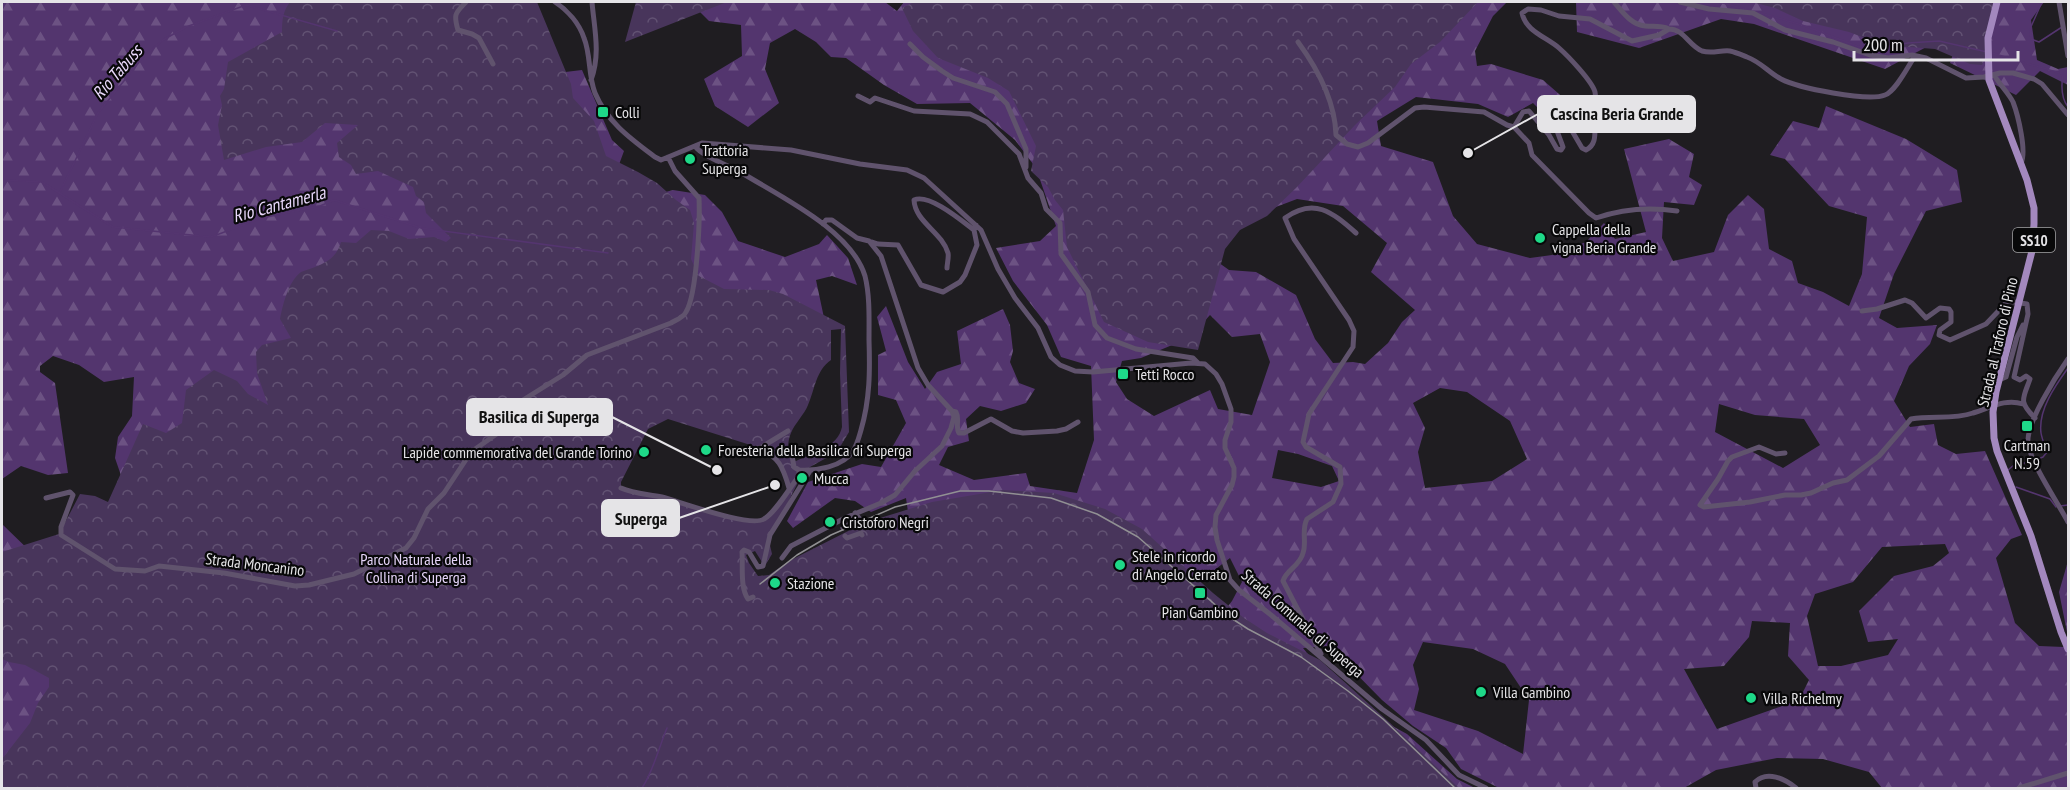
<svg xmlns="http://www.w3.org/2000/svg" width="2070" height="790" viewBox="0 0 2070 790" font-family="'PT Sans Narrow',sans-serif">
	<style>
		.forest { fill: url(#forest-firs); fill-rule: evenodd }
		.park { fill: url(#park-crowns); fill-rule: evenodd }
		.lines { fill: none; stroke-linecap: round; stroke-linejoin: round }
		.stream { stroke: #54356f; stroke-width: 1.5 }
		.minor { stroke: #60536d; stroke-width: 5 }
		.major { stroke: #a388be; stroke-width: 7 }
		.tram { stroke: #919093; stroke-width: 1.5 }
		.poi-dot { fill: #1ed888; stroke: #080809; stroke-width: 2 }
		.labels { text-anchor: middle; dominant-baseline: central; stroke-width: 4.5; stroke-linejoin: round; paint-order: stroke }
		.shield { fill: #080809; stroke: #a3a2a4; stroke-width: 1.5 }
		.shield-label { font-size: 15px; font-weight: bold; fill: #e5e4e7 }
		.poi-label { font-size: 16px; fill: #e5e4e7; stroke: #080809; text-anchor: start }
		.street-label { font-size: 16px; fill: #e5e4e7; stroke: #080809 }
		.park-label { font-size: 16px; fill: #e7d6fa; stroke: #080809 }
		.water-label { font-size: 18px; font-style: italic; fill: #ead9fc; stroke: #080809 }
		.leader { fill: none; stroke: #e5e4e7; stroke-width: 2 }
		.callout-dot { fill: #e5e4e7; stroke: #080809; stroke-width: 2 }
		.callout { fill: #e5e4e7; stroke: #e5e4e7; stroke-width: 2 }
		.callout-label { font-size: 18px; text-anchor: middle; font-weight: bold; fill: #111 }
	</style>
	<defs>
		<pattern id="forest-firs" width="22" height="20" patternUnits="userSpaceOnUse" patternTransform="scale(1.5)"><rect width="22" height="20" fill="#53356e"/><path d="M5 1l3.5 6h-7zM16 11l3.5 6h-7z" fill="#6c5283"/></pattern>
		<pattern id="park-crowns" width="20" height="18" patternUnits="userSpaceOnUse" patternTransform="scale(1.5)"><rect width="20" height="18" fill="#48355b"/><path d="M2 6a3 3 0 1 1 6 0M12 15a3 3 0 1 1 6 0" fill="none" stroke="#625273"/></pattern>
	</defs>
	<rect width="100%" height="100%" fill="#1f1d21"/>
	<!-- forest -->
	<path class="forest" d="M2 2H438L557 73 582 70 612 140 624 151 617 170 662 193 673 190 705 195 722 212 738 241 785 257 819 244 827 235 848 258 857 285 832 276 816 280 827 332 654 415 609 493 735 561 738 591 911 532 906 498 871 512 855 501 835 498 793 528 787 521 808 482 862 464 881 467 906 423 896 400 878 395V355L886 351 877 317 886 306 908 362 925 389 937 372 961 364 957 331 1003 309 1010 325 1013 351 1010 362 1019 383 1035 389 1026 403 1001 411 980 406 966 419 969 441 948 447 939 465 974 480 1026 473 1030 486 1077 493 1094 440 1091 366 1061 357 1047 325 1013 281 996 248 1040 241 1056 226 1036 168 1015 140 970 103 917 104 884 85 846 58 831 57 816 42 795 29 770 43 765 69 779 103 748 127 715 106 704 79 742 56 741 25 709 21 693 5 699 2H885L897 11 904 2H1507L1493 16 1475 51 1477 66 1491 64 1543 80 1567 101 1546 116 1533 103 1508 117 1478 104 1416 97 1377 121 1381 146 1433 162 1453 216 1477 244 1530 258 1552 255 1586 242 1604 223 1615 239 1646 232 1624 149 1669 139 1694 154 1689 177 1702 185 1694 205 1664 202 1662 238 1673 261 1714 252 1728 215 1748 195 1764 209 1769 249 1792 261 1798 283 1823 292 1849 306 1862 274 1867 217 1829 206 1785 159 1770 155 1793 121 1819 128 1826 106 1906 139 1957 170 1962 202 1926 211 1894 274 1879 318 1897 328 1937 325 1930 344 1909 366 1894 401 1910 427 1934 424 1938 445 1956 454 1985 451 2022 535 2011 539 1996 558 2015 623 2039 646 2064 647 2068 654V788H1882L1869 772 1823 759 1777 758 1716 770 1684 788H1499L1461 769 1446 748 1413 726 1382 700 1329 646 1303 648 1326 677 1361 709 1407 734 1457 779 1475 788H2V521V524L36 557 126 490 115 458 118 437 132 416 134 377 104 382 79 365 53 356 40 366V372L55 383 68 473 48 475 21 466 2 479ZM1297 199 1343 206 1387 243 1371 272 1415 310 1402 322 1388 343 1365 364 1353 362 1333 363 1315 339 1296 295 1256 272 1229 270 1215 260 1234 223ZM1210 315 1232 337 1260 334 1270 362 1252 415 1218 409 1210 390 1154 416 1127 399 1116 382 1122 361 1141 358 1189 338ZM1440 388 1467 392 1510 421 1527 459 1492 481 1425 488 1418 452 1425 428 1413 403ZM1719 404 1755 415 1804 419 1820 445 1783 468 1715 432ZM1278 450 1298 454 1332 466 1339 481 1321 487 1272 478ZM1945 544 1949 553 1933 566 1894 576 1859 611 1868 642 1898 639 1888 655 1841 666H1818L1807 616 1815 594 1853 582 1882 547ZM1230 558 1242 582 1232 601 1212 627 1186 592ZM1752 621 1790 623 1788 656 1809 680 1799 700 1717 729 1684 669 1724 666 1749 637ZM1423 642 1473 649 1505 664 1529 700 1523 754 1478 731 1414 710 1419 689 1413 665Z
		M1576 2H1949V35L1885 69 1754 24 1721 19 1639 48 1577 32Z
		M1982 2H2044L2031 20 2037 60 2058 69 2068 67V85L2040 71 2016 95 1950 63 1959 37Z
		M2068 561V637L2059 592Z"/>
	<!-- park -->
	<path class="park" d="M290 2H537L571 84 573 98 594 121 606 156 638 172 657 183 676 200 690 210 694 223 691 259 699 276 724 289 769 290 783 294 845 326 849 432 837 452 810 467 802 474 769 541 772 554 766 564 762 562 755 551 746 555 749 563 758 576 769 575 789 561 864 523 932 502 1003 490 1054 493 1105 509 1142 529 1213 593 1244 618 1267 633 1320 660 1390 723 1459 788H2V759L30 723 38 703 49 687V678L25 665 9 662 2 659V587L3 583H2V552L59 534 80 494 95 496 108 502 143 424 166 433 182 423 186 390 214 370 237 381 248 394 268 405 257 373 256 352 262 345 291 338 280 319C283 304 288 282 301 272 305 270 311 269 315 267 328 262 337 256 341 242L356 243 371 230 389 231 409 239 434 237 446 242 451 238 426 213 424 202 416 196 413 187 378 171 356 174 351 165 339 157 337 143 358 125 325 123 302 142 266 147 224 160 218 125 222 105 220 96 224 89 228 62 282 32C282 20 283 11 290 2ZM841 329 840 373 842 427C838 447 813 453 796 461 786 457 787 442 791 433 795 423 804 415 808 405 815 389 816 370 831 360V330ZM668 419 760 448 784 469 789 488 764 519H737L621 488V482L648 429Z
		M636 2H727L625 42Z
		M914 2H1478L1440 42 1411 64 1395 87 1355 125 1296 188 1267 216 1240 230 1225 249 1198 350 1148 342 1104 322 1067 247 1063 210 1055 200 1048 187 1031 171 1036 146 1009 91 988 78 938 58 913 31 902 8Z
		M1752 2H1999L1994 14 1991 39 1982 65 1970 64 1935 49 1883 45 1849 32 1803 21 1775 8Z"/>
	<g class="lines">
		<!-- stream -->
		<path class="stream" d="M1719 2 1749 10
			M2042 2 2030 29 2031 39 2039 42 2062 27
			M1757 12 1802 25 1860 47 1873 49 1908 43 1939 41 1987 52
			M1992 53 2063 74
			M2064 73 2068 71
			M2063 74C2061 86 2061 98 2068 107
			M2 180 42 182 113 227 211 237 262 218 320 206 334 200 421 228 608 253
			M60 192 98 113 144 56 163 40 186 27 246 5 337 31
			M2068 274V289
			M2035 460 2043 457 2047 452C2045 446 2042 439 2041 433 2038 410 2055 386 2068 368
			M2008 470 2014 465 2030 462
			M2016 487 2050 499 2056 507
			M2060 506 2068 505
			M642 788C653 772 659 747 667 728"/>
		<!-- minor -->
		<path class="minor" d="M466 2C456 13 453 13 458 30L472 34 479 38 493 64
			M555 2C567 10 579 23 584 38 591 55 588 75 595 93 607 122 631 139 655 157L661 160 702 143 791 150 860 164 907 170 924 178 981 230 998 269 1015 298 1038 328 1051 357 1060 365 1075 371 1093 372 1191 363 1205 364 1216 374 1222 384 1231 409V422L1225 440V448L1234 468V477L1232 485 1216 515 1215 527 1217 540 1230 580 1239 590 1271 615 1382 709 1426 740 1459 775 1486 788
			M1614 2C1622 11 1631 25 1645 26 1654 27 1660 25 1669 29L1659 35 1632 41 1590 19 1559 16 1541 10 1528 9 1522 13C1526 32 1547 37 1559 48 1568 56 1592 81 1595 92 1597 102 1595 115 1595 125 1595 135 1596 145 1586 150L1582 148 1555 102 1551 98C1546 107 1559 135 1563 147L1561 150 1557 149 1549 135 1529 111 1523 112 1514 127 1529 143 1532 155 1589 213 1596 218C1622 209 1650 207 1677 211
			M1680 2 1709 9 1753 13 1785 30 1833 42 1870 55 1888 58 1912 55 1926 58 1966 78 1984 77 2000 73H2013L2034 79 2042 84 2068 115
			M2059 2 2068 56
			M1669 29C1684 29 1689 46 1702 51 1712 54 1720 50 1730 51 1735 52 1742 55 1747 57 1761 62 1769 73 1781 79 1798 88 1868 102 1885 95 1896 91 1908 66 1915 56
			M1298 42C1317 68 1335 101 1336 135L1347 144 1358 147 1368 143 1415 108 1424 107 1484 112 1507 125 1514 127
			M910 44 923 57 942 71 953 78 995 92 1007 104 1026 149V167
			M1996 75V78C2001 86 2009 94 2013 102 2018 115 2027 152 2021 163
			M591 80C601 54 594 27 592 2
			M858 96 870 102 875 98 914 111 970 114 987 122 1019 154 1028 178 1041 193 1046 209 1060 223 1061 254 1088 292 1095 325 1107 338 1136 349 1193 358 1198 363
			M695 146C700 155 731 167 742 173 781 197 851 230 865 276 870 296 869 319 869 340 870 371 870 399 861 430 859 437 857 445 853 451 843 467 816 471 799 470
			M869 241 878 244 898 245 921 285 943 292 960 282 965 275 977 245 974 230 976 225
			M947 268C947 264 949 257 948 253 942 232 915 222 914 200 929 193 962 221 974 230
			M1862 311 1877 309 1905 300 1912 303 1926 318 1940 308 1949 309 1951 312V322L1940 330 1939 335 1950 340 1986 324 2008 301 2027 304 2028 314 2014 377 2020 380 2026 376 2030 379C2023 399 2018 401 2035 418
			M2068 359C2056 376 2026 423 2028 443 2030 462 2058 503 2068 522
			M1999 380 2006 377 2017 337 2023 325
			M952 411 956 412C960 419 955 427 959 433H964L991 419 1012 431 1023 433 1057 431 1066 429 1078 422
			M757 448C779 456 783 467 789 488
			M760 448 788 431
			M1785 453 1776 454 1759 447 1732 457 1728 461 1718 479 1700 505 1704 507 1750 502 1785 495H1801L1811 493 1833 483 1847 480 1879 456 1911 419C1931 415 1953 420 1973 413 1990 408 2005 398 2023 404
			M621 488C634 494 648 494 662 497 681 502 750 528 764 519 776 512 790 487 799 476V470L794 467 791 450
			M46 498 70 492 73 495 61 527V535L115 569 145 571 159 566 224 573 295 586 309 585 354 574 406 548 414 538 428 509 444 493 471 452 498 433 515 405 563 375 587 355 671 323C676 320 683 318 686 312 697 294 700 221 699 198L675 171 668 157
			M843 528 859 518 855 513
			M845 536 847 538 861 533 862 535
			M782 558 791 546 845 518 881 503 895 495 915 471 942 446 951 428 954 417 952 411 928 385 918 368 881 256 869 241 857 238 832 220H826L823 224
			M753 597 748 599C740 588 743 566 742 552L744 550 749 552 758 567 763 566 770 535 810 471
			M1321 654 1283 581C1286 570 1300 566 1303 553 1307 542 1301 530 1307 519L1333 502 1341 484 1340 467 1306 447 1303 442 1309 414 1353 347 1354 331 1349 320 1294 239 1285 218C1314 197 1332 212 1356 233
			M1756 788 1755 782C1767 770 1785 779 1796 788
			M2019 788 2068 773"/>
		<!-- major -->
		<path class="major" d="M1997 2 1988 38 1989 80 2027 180 2034 208V224L2032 251 1996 392 1993 412 1994 438 1997 451 2031 536 2061 632 2068 649"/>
		<!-- tram -->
		<path class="tram" d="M760 584 797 555 831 535 895 507 960 491H989L1051 498 1097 514 1138 537 1228 616 1248 629 1301 657 1348 691 1383 719 1455 788"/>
	</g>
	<!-- markers -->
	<g class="poi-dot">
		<rect x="597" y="106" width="12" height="12" rx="3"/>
		<circle cx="690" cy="159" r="6"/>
		<circle cx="1540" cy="238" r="6"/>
		<rect x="1117" y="368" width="12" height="12" rx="3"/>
		<rect x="2021" y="420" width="12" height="12" rx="3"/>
		<circle cx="706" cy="450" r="6"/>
		<circle cx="644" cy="452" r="6"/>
		<circle cx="802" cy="478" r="6"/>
		<circle cx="830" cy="522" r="6"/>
		<circle cx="1120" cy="565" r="6"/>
		<circle cx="775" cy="583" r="6"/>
		<rect x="1194" y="587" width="12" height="12" rx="3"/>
		<circle cx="1481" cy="692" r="6"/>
		<circle cx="1751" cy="698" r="6"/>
	</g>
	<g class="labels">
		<!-- shield labels -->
		<rect class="shield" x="2013" y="228" width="42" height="24" rx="4.5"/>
		<g class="shield-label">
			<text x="2034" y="240">SS10</text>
		</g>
		<!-- poi labels -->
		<g class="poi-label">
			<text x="615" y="112">Colli</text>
			<text x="702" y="150">Trattoria<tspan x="702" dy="18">Superga</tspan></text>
			<text x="1552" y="229">Cappella della<tspan x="1552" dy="18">vigna Beria Grande</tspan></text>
			<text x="1135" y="374">Tetti Rocco</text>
			<text x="2027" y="445" text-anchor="middle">Cartman<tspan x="2027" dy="18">N.59</tspan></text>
			<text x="718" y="450">Foresteria della Basilica di Superga</text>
			<text x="632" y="452" text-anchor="end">Lapide commemorativa del Grande Torino</text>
			<text x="814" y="478">Mucca</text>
			<text x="842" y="522">Cristoforo Negri</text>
			<text x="1132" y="556">Stele in ricordo<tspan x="1132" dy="18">di Angelo Cerrato</tspan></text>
			<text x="787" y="583">Stazione</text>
			<text x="1200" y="612" text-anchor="middle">Pian Gambino</text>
			<text x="1493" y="692">Villa Gambino</text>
			<text x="1763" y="698">Villa Richelmy</text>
		</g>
		<!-- street labels -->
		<g class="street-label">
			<text transform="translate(1997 342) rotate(-77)">Strada al Traforo di Pino</text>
			<text transform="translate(255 564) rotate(7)">Strada Moncanino</text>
			<text transform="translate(1303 623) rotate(41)">Strada Comunale di Superga</text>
		</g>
		<!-- park labels -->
		<g class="park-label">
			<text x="416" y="559">Parco Naturale della<tspan x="416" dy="18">Collina di Superga</tspan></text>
		</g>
		<!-- water labels -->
		<g class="water-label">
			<text transform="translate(117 72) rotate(-49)">Rio Tabuss</text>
			<text transform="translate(279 204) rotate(-15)">Rio Cantamerla</text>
		</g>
	</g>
	<!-- callouts -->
	<path class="leader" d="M1468 153L1538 114M717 470L612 417M775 485L679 518"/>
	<g class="callout-dot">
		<circle cx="1468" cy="153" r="6"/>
		<circle cx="717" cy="470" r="6"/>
		<circle cx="775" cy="485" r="6"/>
	</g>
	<g class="callout">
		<rect x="1538" y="96" width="157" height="36" rx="6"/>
		<rect x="467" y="399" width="145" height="36" rx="6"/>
		<rect x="602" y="500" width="77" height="36" rx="6"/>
	</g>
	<g class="callout-label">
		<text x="1617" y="120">Cascina Beria Grande</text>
		<text x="539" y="423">Basilica di Superga</text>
		<text x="641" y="525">Superga</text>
	</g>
	<!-- border -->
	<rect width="2070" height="790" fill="none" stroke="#e5e4e7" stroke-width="6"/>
	<!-- scale -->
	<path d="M1854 51v9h164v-9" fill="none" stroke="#e5e4e7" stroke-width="3"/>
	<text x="1863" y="51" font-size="18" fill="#e5e4e7" stroke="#080809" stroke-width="4.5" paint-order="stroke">200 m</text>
</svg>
